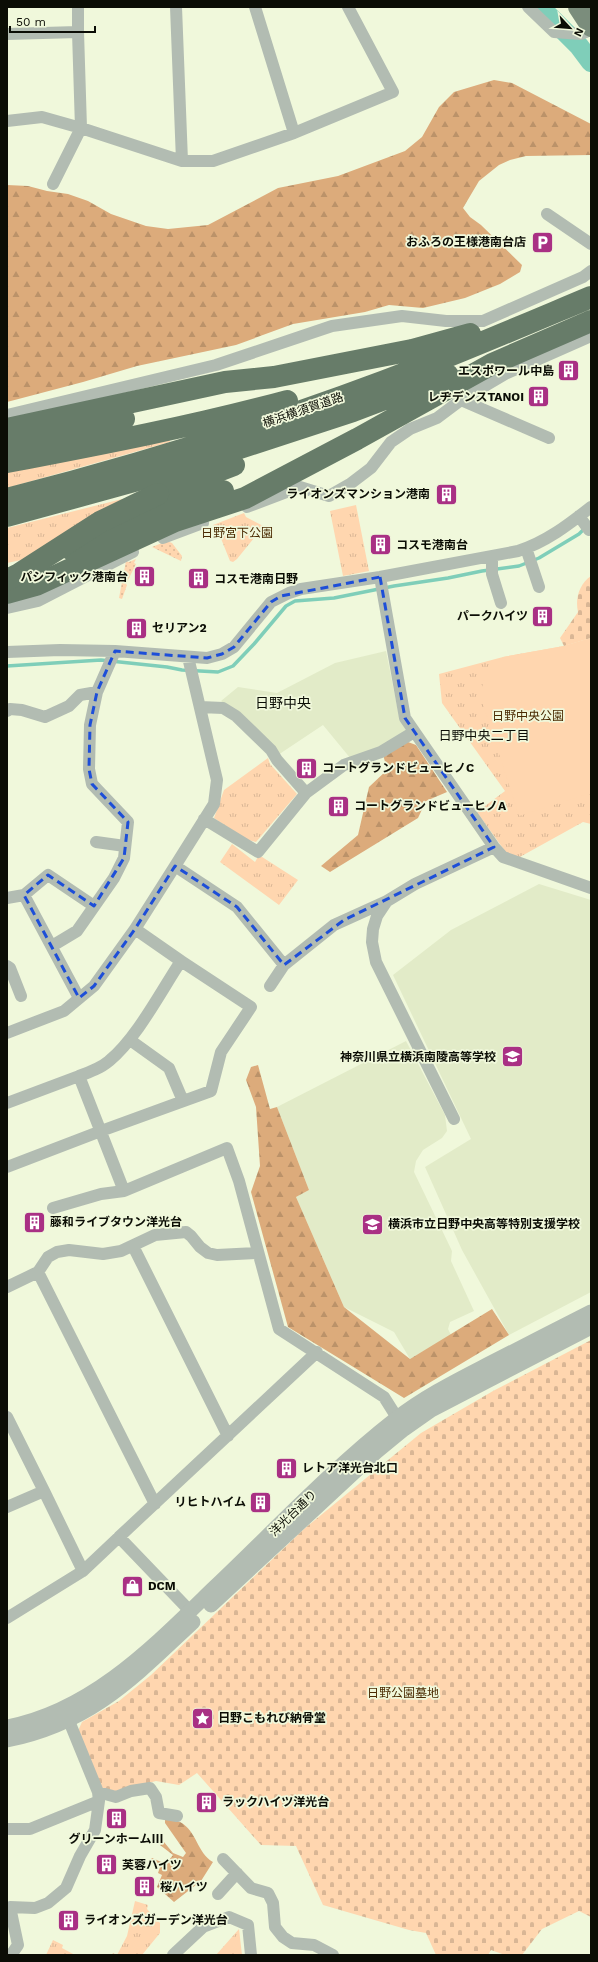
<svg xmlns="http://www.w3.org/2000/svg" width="598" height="1962" viewBox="0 0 598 1962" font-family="'Work Sans','Noto Sans JP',sans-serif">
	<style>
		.built { fill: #e2ebc8 }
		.grass { fill: url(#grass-tufts) }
		.forest { fill: url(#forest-firs) }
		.cemetery { fill: url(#cemetery-stones) }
		.garden { fill: url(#garden-dots) }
		.pitch { fill: #ffd6af }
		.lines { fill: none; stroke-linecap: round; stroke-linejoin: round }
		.stream { stroke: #7fceb9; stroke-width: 3.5 }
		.river { stroke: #7fceb9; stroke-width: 20 }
		.minor { stroke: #b2bcb2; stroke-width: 12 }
		.tertiary { stroke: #b2bcb2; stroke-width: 15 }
		.primary { stroke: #7b8d7c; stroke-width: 20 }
		.motorway { stroke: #677c69; stroke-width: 22 }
		.motorway-bridge { stroke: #677c69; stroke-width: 22 }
		.marked { fill: none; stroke: #1d4ed8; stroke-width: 3; stroke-dasharray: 8 5; stroke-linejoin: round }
		.labels { text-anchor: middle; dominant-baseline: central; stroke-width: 3.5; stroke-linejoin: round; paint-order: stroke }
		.poi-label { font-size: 12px; font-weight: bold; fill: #0b0d05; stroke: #f0f8db; text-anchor: start }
		.street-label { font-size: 12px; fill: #0b0d05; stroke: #f0f8db }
		.park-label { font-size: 12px; fill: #4a2a02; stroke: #f0f8db }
		.neighbourhood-label { font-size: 13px; fill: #0b0d05; stroke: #f0f8db }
		.quarter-label { font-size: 14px; fill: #0b0d05; stroke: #f0f8db }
	</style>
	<defs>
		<pattern id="grass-tufts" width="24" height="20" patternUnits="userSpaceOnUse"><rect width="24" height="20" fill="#ffd6af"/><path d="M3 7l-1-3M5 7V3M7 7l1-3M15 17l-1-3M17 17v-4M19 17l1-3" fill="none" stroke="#d9b695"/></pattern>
		<pattern id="forest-firs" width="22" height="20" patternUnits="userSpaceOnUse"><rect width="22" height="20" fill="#dcab7b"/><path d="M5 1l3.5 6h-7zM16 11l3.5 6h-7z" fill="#bb9269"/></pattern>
		<pattern id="cemetery-stones" width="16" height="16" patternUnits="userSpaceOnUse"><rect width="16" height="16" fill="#ffd6af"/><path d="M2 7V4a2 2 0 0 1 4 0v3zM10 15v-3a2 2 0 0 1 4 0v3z" fill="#d9b695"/></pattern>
		<pattern id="garden-dots" width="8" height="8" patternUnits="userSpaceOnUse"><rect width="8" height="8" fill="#ffd6af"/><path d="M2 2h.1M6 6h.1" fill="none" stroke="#d9b695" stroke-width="1.8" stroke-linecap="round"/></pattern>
	</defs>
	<rect width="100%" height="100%" fill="#f0f8db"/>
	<!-- built -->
	<path class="built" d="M386 651 399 716 409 732 395 741 351 759 323 725 278 755 237 713 221 701 238 687 277 693 335 663Z
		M539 884 591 900V1292L509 1335 462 1250 425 1167 471 1139 393 975 451 930Z
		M406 1041 445 1115 447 1131 442 1138 423 1150 416 1161 414 1172 452 1251 451 1261 474 1311 450 1322 448 1329 451 1335 410 1359 394 1332 344 1307 296 1197 309 1190 277 1107Z"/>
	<!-- grass -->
	<path class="grass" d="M170 438V442L7 488V468Z
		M122 499 125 518 26 559 7 563V528Z
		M356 505 369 571 343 576 330 511Z
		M244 513 246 517 271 530 254 538 237 559 233 562 230 561 220 536 216 534 213 525Z
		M591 638V824L583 822 518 858 507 854 477 812 505 791 442 703 439 674 503 657 564 646Z
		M268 758 270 764 297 794 256 842 245 839 214 818 224 790Z
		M232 844 255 862 259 855 298 880 279 905 220 862Z
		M135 1901 148 1905 147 1909 160 1923V1933L142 1955H112L113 1953 117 1955 127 1936Z
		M239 1929 242 1955H216Z
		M53 1940 63 1945 62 1948 75 1955H46Z"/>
	<!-- forest -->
	<path class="forest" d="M494 80 512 83 591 124V155L526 156 510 160 499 165 479 181 463 208 470 217 481 225 522 265 520 272 500 284 465 298 423 308 389 305 365 312 293 324 236 345 137 366 83 382 7 402V185L28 186 47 191 68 194 88 201 111 214 146 226 168 229 208 225 278 188 338 176 405 151 422 137 439 107 454 92Z
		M408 742 416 745 447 792 426 801 418 818 330 872 321 866 358 835 369 787 387 770 383 754Z
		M258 1065 270 1109 277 1107 309 1190 296 1197 344 1307 410 1359 492 1309 509 1335 404 1398 288 1327 251 1192 260 1166 256 1107 246 1080 251 1067Z
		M165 1819C170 1820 176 1820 180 1822 197 1831 197 1853 213 1862L201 1881 174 1902 157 1887 162 1875 158 1873 160 1867 150 1861 152 1858 166 1864 173 1855 160 1845 164 1842 173 1853 183 1857 186 1853 165 1823Z"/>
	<!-- cemetery -->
	<path class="cemetery" d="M591 576V638L564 646 560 638 578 612C575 599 579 584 591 576Z
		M591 1340V1917L579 1911 542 1929 522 1955H505L491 1950 488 1955H436L426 1933 409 1930 323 1905 296 1846 261 1845 197 1773 179 1785 156 1781 113 1792 102 1788 77 1733 82 1722 119 1701 151 1675 304 1529 421 1433 493 1391Z"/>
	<!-- garden -->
	<path class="garden" d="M167 541 172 543 182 556 181 561 152 547Z
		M136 559 134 563 136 564 126 584 127 585 122 599 119 598 126 561 129 562Z"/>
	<!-- pitch -->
	<path class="pitch" d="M591 638V793L519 816 482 701V687L486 674 503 657 564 646Z"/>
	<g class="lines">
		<!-- stream -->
		<path class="stream" d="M7 666 101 660 167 667 182 670 218 672 233 666 254 644 286 606 295 601 334 598 394 586 448 578 482 571 519 566 539 558 579 534 591 522"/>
		<!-- river -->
		<path class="river" d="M540 7 579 46 591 62"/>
		<!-- minor -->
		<path class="minor" d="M255 7 294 133
			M528 7 554 32 581 34 591 30
			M7 34 78 32V7
			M7 121 42 117 81 128 78 32
			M182 161H213L294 133 393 92 348 7
			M53 184 81 128 182 161 176 7
			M547 214 591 244
			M461 400 549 438
			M7 415 216 365 332 326 402 316 446 321H483L583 277 591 271
			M247 507 300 487 329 496 350 484 371 468 391 442 410 429 437 418 461 400 505 374 591 336
			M579 516 589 530
			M163 538 203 523
			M526 548 539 587
			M492 556V574L501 603
			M380 577 405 718 494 847 503 857 591 888
			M7 608 38 601 133 552
			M7 652 60 650 115 651 207 658 222 654 234 647 271 602 289 593 301 589 380 577 518 551C546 542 568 525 591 507
			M188 657 217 780 214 804 175 866 237 907 284 965 334 925 387 901
			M200 707 223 708 236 716 271 750 277 760 306 793
			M7 711 10 709 22 710 45 717 69 706 80 695 97 692
			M204 819 258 852 306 793 344 765 381 752 414 732
			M96 842 125 846
			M24 895 48 875 94 906
			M7 898 24 895 79 998
			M135 929 175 866
			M52 946 77 931 114 878 124 858 128 822 92 784 89 769 90 725 97 692 115 651
			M7 966 10 968 21 996
			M270 986 284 965
			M7 1033 64 1011 94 986 135 929 181 961C161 991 137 1038 109 1061 101 1068 90 1072 79 1076L124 1191 227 1148 239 1181 279 1329 384 1397 401 1424
			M130 1040 169 1068 183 1101
			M7 1103 79 1076
			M454 1119 376 962 372 942 373 929 377 916 387 901 415 884 494 847
			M7 1167 101 1131 211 1091 221 1052 251 1007 181 961
			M53 1208 101 1194 124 1191
			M133 1246 228 1436
			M38 1272 155 1504
			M7 1287 38 1272 48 1257 57 1252 69 1250 103 1254 121 1251 155 1235 186 1232 191 1236 200 1247 208 1253 217 1255 257 1253
			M7 1417 44 1491
			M7 1507 44 1491 83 1571
			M119 1537 317 1352
			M7 1618 83 1571 119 1537 190 1611
			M98 1792 116 1797 131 1791 150 1788 156 1797 159 1813 177 1816
			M7 1829H30L99 1801
			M223 1859 251 1888 268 1893 273 1903 275 1927 283 1937 292 1943 314 1945 333 1955
			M218 1894 237 1873
			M11 1955 18 1945 10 1907 35 1908 48 1903 66 1888 80 1856 95 1830 99 1801 98 1792 69 1721
			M173 1955 203 1927 229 1917 248 1925 251 1955"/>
		<!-- tertiary -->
		<path class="tertiary" d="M211 1605 376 1452 404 1429 431 1410 591 1327
			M7 1727C92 1711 155 1645 215 1587 275 1530 332 1469 396 1419 424 1397 456 1381 487 1365 522 1347 556 1330 591 1312
			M7 1740C91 1723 133 1678 193 1622"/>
		<!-- primary -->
		<path class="primary" d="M578 7 591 27"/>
		<!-- motorway -->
		<path class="motorway" d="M7 429 225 382 274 377 412 350 470 334
			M10 448 124 419
			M7 462C101 444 195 426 287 401
			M158 494 234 465
			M7 499C148 463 288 419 424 366 480 344 536 320 591 297
			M7 516 160 474 353 411 448 375
			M70 549 163 507 223 491
			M7 593 36 585 175 521 245 498 357 439 492 364 591 321"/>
		<!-- motorway-bridge -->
		<path class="motorway-bridge" d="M7 580 19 574 100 522 158 494"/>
	</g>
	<!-- marked area -->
	<path class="marked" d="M380 577 405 718 494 847 344 920 284 965 237 907 175 866 135 929 94 986 79 998 24 895 48 875 94 906 124 858 128 822 92 784 89 769 90 725 97 692 115 651 207 658 222 654 234 647 271 602 281 596Z"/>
	<!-- icons -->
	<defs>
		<symbol id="parking-square" viewBox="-11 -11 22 22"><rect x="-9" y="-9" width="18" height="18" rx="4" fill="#a93084" stroke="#f0f8db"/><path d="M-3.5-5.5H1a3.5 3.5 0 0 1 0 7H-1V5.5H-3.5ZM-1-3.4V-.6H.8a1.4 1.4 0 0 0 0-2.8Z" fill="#fff"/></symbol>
		<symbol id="building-square" viewBox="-11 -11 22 22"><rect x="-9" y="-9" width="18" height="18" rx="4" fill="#a93084" stroke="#f0f8db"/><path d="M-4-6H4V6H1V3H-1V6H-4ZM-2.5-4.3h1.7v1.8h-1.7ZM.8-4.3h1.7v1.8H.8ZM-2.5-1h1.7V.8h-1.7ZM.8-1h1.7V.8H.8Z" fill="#fff"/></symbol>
		<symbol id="school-square" viewBox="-11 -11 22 22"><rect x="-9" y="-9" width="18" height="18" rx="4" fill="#a93084" stroke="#f0f8db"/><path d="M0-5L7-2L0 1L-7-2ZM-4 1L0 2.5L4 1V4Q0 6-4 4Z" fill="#fff"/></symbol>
		<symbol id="shop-square" viewBox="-11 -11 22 22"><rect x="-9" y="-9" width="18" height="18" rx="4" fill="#a93084" stroke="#f0f8db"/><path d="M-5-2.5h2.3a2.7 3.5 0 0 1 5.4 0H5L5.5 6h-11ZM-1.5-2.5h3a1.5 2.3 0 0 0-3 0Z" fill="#fff"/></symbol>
		<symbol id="sight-square" viewBox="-11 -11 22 22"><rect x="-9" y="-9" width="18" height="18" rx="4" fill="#a93084" stroke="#f0f8db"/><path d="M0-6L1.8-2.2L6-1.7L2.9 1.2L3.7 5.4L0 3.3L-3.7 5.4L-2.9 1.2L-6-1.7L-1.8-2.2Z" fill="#fff"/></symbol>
	</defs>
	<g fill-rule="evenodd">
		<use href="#parking-square" x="530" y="230" width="25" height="25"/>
		<use href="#building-square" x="556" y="358" width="25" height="25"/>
		<use href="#building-square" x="526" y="384" width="25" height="25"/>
		<use href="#building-square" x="434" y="482" width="25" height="25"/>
		<use href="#building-square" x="368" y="532" width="25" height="25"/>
		<use href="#building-square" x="132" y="564" width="25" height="25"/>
		<use href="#building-square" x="186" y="566" width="25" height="25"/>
		<use href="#building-square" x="530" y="604" width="25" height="25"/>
		<use href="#building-square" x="124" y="616" width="25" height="25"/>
		<use href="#building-square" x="294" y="756" width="25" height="25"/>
		<use href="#building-square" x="326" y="794" width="25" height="25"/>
		<use href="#school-square" x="500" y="1044" width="25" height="25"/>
		<use href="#building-square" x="22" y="1210" width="25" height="25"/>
		<use href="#school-square" x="360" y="1212" width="25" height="25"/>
		<use href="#building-square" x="274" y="1456" width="25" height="25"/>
		<use href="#building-square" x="248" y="1490" width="25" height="25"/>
		<use href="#shop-square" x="120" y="1574" width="25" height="25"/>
		<use href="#sight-square" x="190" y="1706" width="25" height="25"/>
		<use href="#building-square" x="194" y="1790" width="25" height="25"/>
		<use href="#building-square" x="104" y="1806" width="25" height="25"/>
		<use href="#building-square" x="94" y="1852" width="25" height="25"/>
		<use href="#building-square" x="132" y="1874" width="25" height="25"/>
		<use href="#building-square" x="56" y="1908" width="25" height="25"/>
	</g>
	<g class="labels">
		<!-- poi labels -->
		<g class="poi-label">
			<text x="526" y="242" text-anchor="end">おふろの王様港南台店</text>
			<text x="554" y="371" text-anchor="end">エスポワール中島</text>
			<text x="524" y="397" text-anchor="end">レヂデンスTANOI</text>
			<text x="430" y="494" text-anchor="end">ライオンズマンション港南</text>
			<text x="396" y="545">コスモ港南台</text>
			<text x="128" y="577" text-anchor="end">パシフィック港南台</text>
			<text x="214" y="579">コスモ港南日野</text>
			<text x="528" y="616" text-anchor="end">パークハイツ</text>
			<text x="152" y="628">セリアン2</text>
			<text x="322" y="768">コートグランドビューヒノC</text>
			<text x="354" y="806">コートグランドビューヒノA</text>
			<text x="496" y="1057" text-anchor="end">神奈川県立横浜南陵高等学校</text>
			<text x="50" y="1222">藤和ライブタウン洋光台</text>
			<text x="388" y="1224">横浜市立日野中央高等特別支援学校</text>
			<text x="302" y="1468">レトア洋光台北口</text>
			<text x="246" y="1502" text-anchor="end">リヒトハイム</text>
			<text x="148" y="1586">DCM</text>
			<text x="218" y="1718">日野こもれび納骨堂</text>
			<text x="222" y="1802">ラックハイツ洋光台</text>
			<text x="116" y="1839" text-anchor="middle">グリーンホームⅢ</text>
			<text x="122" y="1865">芙蓉ハイツ</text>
			<text x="160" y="1887">桜ハイツ</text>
			<text x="84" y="1920">ライオンズガーデン洋光台</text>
		</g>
		<!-- street labels -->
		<g class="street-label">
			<text transform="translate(303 410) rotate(-19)">横浜横須賀道路</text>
			<text transform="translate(293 1513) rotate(-44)">洋光台通り</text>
		</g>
		<!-- park labels -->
		<g class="park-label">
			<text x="237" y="533">日野宮下公園</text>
			<text x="528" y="716">日野中央公園</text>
			<text x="403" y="1693">日野公園墓地</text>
		</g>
		<!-- neighbourhood labels -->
		<g class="neighbourhood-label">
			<text x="484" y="735">日野中央二丁目</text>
		</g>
		<!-- quarter labels -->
		<g class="quarter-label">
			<text x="283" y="703">日野中央</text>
		</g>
	</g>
	<!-- border -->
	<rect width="598" height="1962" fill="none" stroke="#0b0d05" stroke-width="16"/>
	<!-- north arrow -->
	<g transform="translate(570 28) rotate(116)" stroke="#f0f8db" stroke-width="3" paint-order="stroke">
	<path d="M0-3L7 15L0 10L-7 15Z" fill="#0b0d05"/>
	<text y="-6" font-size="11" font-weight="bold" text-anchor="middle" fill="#0b0d05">N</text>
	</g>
	<!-- scale -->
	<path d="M10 26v6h85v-6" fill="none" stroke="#0b0d05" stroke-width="2"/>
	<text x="16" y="26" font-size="12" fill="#0b0d05" stroke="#f0f8db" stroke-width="3" paint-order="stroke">50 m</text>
</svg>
